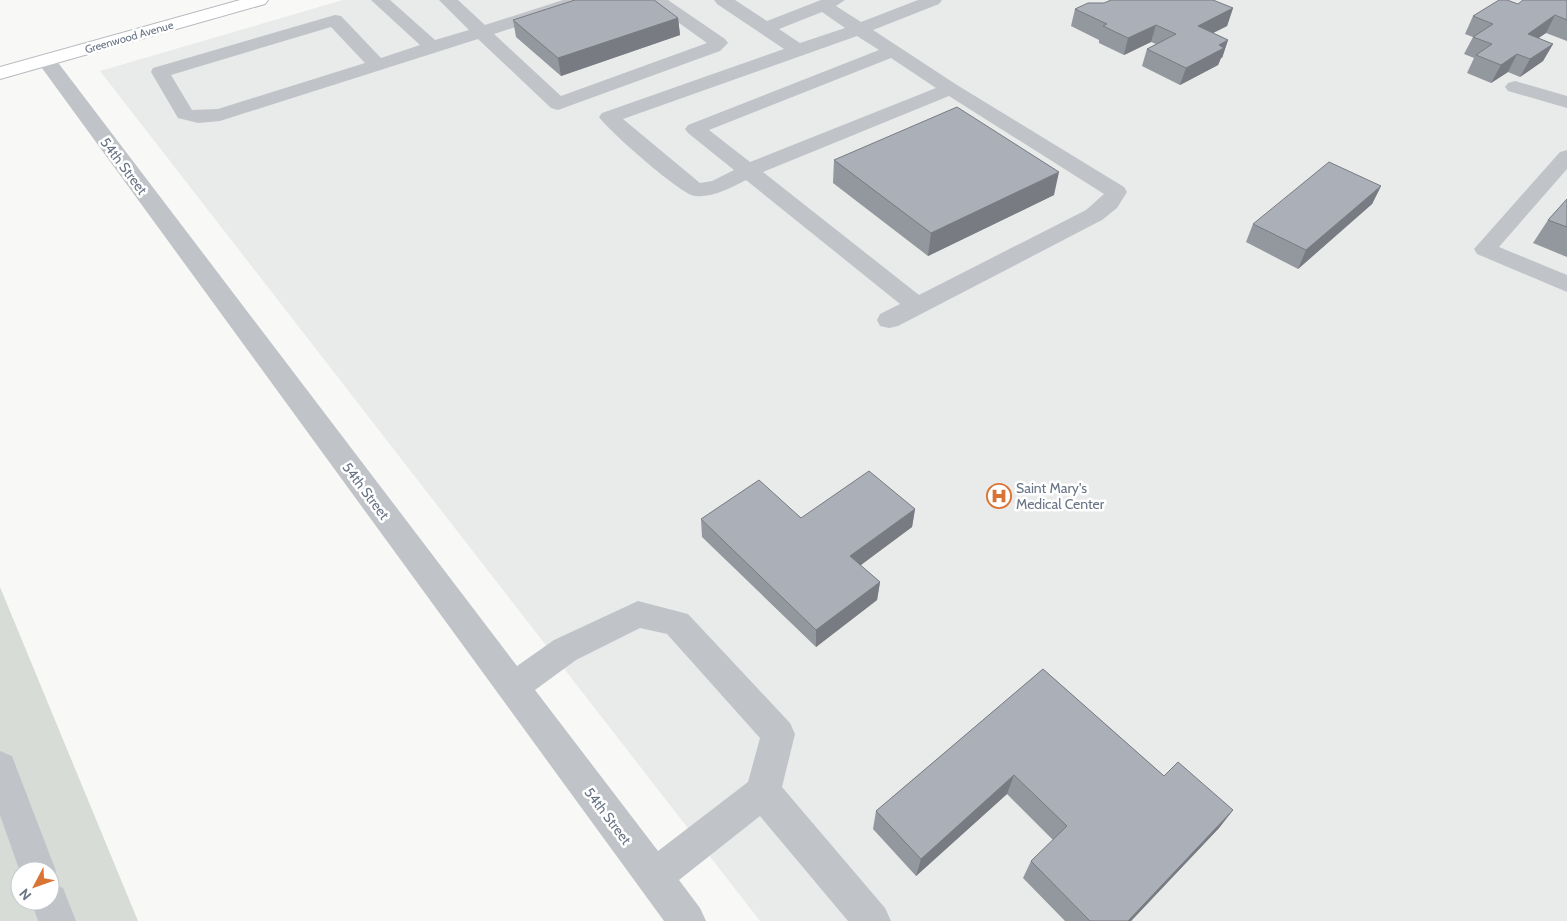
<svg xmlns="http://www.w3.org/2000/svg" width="1567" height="921" viewBox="0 0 1567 921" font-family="Cabin,sans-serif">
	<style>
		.built { fill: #e9eaea }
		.green { fill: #d7ddd6; fill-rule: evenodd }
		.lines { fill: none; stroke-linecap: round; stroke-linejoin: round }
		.major-casing { stroke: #b6b9be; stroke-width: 2 }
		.minor { fill: #c0c3c8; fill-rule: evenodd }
		.major { fill: #fff; fill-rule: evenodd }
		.wall { fill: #93979e }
		.shaded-wall { fill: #787b81 }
		.building { fill: #abb0b8; stroke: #787b81 }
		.labels { text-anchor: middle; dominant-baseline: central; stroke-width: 5; stroke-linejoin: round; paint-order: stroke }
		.far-street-label { font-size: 11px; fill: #697586; stroke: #fff }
		.street-label { font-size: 14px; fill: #697586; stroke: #fff }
		.poi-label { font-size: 14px; fill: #697586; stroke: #fff; text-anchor: start }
	</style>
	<rect width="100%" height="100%" fill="#f8f9f6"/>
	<!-- built -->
	<path class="built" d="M343 0H1567V921H760L100 71Z"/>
	<!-- green -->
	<path class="green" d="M0 587 138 921H0ZM20 871H50V901H20Z"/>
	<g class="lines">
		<defs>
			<path id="major" d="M240 0H268L265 4 0 79V67Z"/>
		</defs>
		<!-- major casing -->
		<use href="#major" class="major-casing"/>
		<!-- minor -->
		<path class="minor" d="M371 0H390L435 40 469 30 439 0H458L485 25 563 0H590L587 4 494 34 561 96 707 43 647 0H668L725 39 728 43 720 51 558 110 551 108 478 39 220 121 198 123 178 118 151 72 153 68 335 15 341 16 381 58 420 45ZM331 27 365 63 218 109 192 110 171 75Z
			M714 0H735L767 21 821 0H845L836 6 861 22 918 0H942L939 4 873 30 957 85 1124 187 1127 192 1117 208 1102 220 898 326 889 328 880 326 877 320 880 314 900 304 746 180C731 188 712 198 695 196 681 195 608 130 599 117L602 113 784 49 717 4ZM822 12 845 28 800 43 779 29ZM857 36 879 50 688 125 685 129 688 133 734 170 712 181 700 183 623 119ZM891 58 936 88 750 162 709 130ZM949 96 1104 194 1086 210 919 295 763 172Z
			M46 54 53 56 517 666 554 640 638 601 688 614 790 723 795 734 782 787 885 908 891 921H848L760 816 679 880 700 908 706 921H664L39 64 37 60 39 56ZM640 628 667 634 760 738 748 782 658 851 535 690 576 660Z
			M1515 81 1567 96V108L1508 91 1505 87 1508 83Z
			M1567 150V169L1499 247 1567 275V292L1477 254 1474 249 1560 152Z
			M0 751 12 756 56 871 51 883 63 888 76 921H38L31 901H50V871L20 872 0 815Z"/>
		<!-- major -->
		<use href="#major" class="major"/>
	</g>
	<!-- wall -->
	<path class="wall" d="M1567 1V41L1546 33 1538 38 1553 44 1543 61 1520 77 1508 72 1491 83 1467 73 1474 58 1464 54 1473 37 1465 34 1473 16 1518 4Z
		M1233 8 1227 26 1213 33 1228 40 1222 58H1221L1218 65 1180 85 1142 66 1147 49 1156 44 1151 42 1124 55 1099 43V40L1071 26 1075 9Z
		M678 18 680 35 561 76 516 37 513 20Z
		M834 160 1054 195 928 256 833 183Z
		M1381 186 1372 204 1298 269 1246 242 1253 224Z
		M1567 199V257L1533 243 1548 220Z
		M915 509 912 527 860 565 880 582 877 600 816 647 702 537 701 519 801 518Z
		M1043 669 1164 776 1233 810 1219 828 1131 921H1065L1023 878 1031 861 1053 840 1007 794 916 876 873 829 876 811Z"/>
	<!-- shaded-wall -->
	<path class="shaded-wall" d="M1233 8 1227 26 1193 43 1198 26Z
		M1555 15 1546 33 1518 52 1528 34Z
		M678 18 680 35 561 76 558 58Z
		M1156 25 1151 42 1124 55 1128 38Z
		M1228 40 1222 58H1221L1218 65 1180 85 1186 68 1219 45Z
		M1553 44 1543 61 1520 77 1530 59Z
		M1517 54 1508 72 1491 83 1501 65Z
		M1059 172 1054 195 928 256 931 233Z
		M1381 186 1372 204 1298 269 1306 250Z
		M915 509 912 527 849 574 850 556Z
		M880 582 877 600 816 647V630Z
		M1014 775 1007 794 916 876 921 859Z
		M1233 810 1219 828 1131 921H1128Z"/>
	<!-- building -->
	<path class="building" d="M575 0H654L678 18 558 58 513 20Z
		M1111 0H1213L1233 8 1198 26 1228 40 1219 45 1224 48 1186 68 1147 49 1176 34 1156 25 1128 38 1103 26 1107 24 1075 9 1088 3H1104Z
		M1499 0H1507L1518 4 1523 0H1565L1567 1V20L1555 15 1528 34 1553 44 1530 59 1517 54 1501 65 1476 55 1492 44 1473 37 1493 24 1473 16Z
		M957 107 1059 172 931 233 834 160Z
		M1329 162 1381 186 1306 250 1253 224Z
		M1567 199V227L1548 220Z
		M869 471 915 509 850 556 880 582 816 630 701 519 759 480 801 518Z
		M1043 669 1164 776 1178 762 1233 810 1128 921H1090L1031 861 1067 826 1014 775 921 859 876 811Z"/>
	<!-- icons -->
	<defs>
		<symbol id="hospital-ring" viewBox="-11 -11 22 22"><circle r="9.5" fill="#fff" stroke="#da7435" stroke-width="1.5"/><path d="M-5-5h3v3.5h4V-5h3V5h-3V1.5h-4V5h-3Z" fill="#da7435"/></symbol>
	</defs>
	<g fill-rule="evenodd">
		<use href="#hospital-ring" x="985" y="482" width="28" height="28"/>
	</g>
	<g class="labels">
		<!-- far-street labels -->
		<g class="far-street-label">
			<text transform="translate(129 37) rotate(-16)">Greenwood Avenue</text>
		</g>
		<!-- street labels -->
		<g class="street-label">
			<text transform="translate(124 166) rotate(53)">54th Street</text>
			<text transform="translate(366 491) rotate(53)">54th Street</text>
			<text transform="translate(608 816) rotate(53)">54th Street</text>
		</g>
		<!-- poi labels -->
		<g class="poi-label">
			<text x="1016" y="488">Saint Mary's<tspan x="1016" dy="16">Medical Center</tspan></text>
		</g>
	</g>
	<!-- north arrow -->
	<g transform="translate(35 886) rotate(229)"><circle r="24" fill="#ffffff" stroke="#c3c8cf"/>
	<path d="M0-4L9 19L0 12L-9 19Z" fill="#da7435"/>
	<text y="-8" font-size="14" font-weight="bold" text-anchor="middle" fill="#697586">N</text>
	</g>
</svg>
